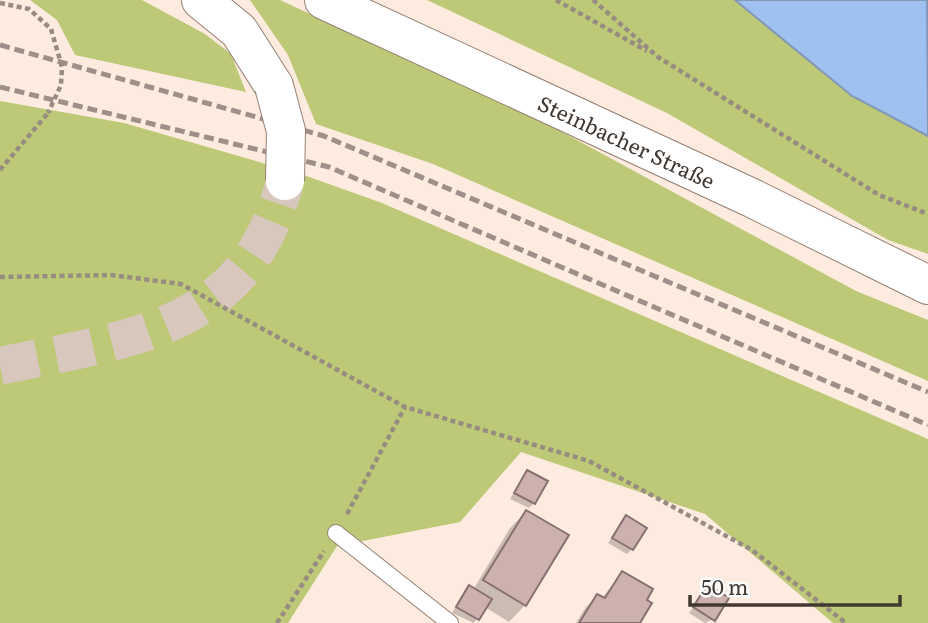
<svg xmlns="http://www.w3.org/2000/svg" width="928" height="623" viewBox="0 0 928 623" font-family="Literata,serif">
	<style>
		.green { fill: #bdc977 }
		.water { fill: #9fc1f0; stroke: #8398b7; stroke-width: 2 }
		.shadow { fill: #0003 }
		.building { fill: #ccb1af; stroke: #88706e; stroke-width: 2 }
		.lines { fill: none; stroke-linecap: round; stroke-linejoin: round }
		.secondary-tunnel { stroke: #d7c7bc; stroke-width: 38; stroke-dasharray: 38 19; stroke-linecap: butt }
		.lane-casing { stroke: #958173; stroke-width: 18 }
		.secondary-casing { stroke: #958173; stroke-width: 40 }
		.path { stroke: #988b82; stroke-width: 4.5; stroke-dasharray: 5 3.5; stroke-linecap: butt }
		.lane { stroke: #fff; stroke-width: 16 }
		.secondary { stroke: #fff; stroke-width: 38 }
		.rail { stroke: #9e9088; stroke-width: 5; stroke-dasharray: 10 5; stroke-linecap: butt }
		.secondary-bridge-casing { stroke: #958173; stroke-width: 40; stroke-linecap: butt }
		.path-bridge { stroke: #988b82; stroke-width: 4.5; stroke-dasharray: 5 3.5; stroke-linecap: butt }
		.secondary-bridge { stroke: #fff; stroke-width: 38 }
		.labels { text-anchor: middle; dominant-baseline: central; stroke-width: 5; stroke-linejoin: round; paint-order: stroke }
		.street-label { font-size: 21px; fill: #413832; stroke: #fcfcfc }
	</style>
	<rect width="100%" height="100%" fill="#fdebdf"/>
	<!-- green -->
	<path class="green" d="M30 0H142L205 34 231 54 246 92 75 55 57 20Z
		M250 0H280L549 125 856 291 928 320V381L433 164 316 124 288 55Z
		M427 0H735L852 96 928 136V254L888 240 667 113Z
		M0 101 124 123 301 174 382 203 928 439V623H833L705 514 521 452 460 522 337 546 288 623H0Z"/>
	<!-- water -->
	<path class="water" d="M735 0H927L928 136 852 96Z"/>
	<!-- shadow -->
	<path class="shadow" d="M527 472 534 503 529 508 510 499Z
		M526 512 525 605 509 622 485 607 474 623 452 613 464 593 469 588 473 590 510 528Z
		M626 517 632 549 627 554 608 543Z
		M622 573 638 623H576L586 607 598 596 602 598Z
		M708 586 713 619 705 623 689 613Z"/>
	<!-- building -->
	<path class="building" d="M527 470 548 481 535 504 514 493Z
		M526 510 569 535 526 606 483 580Z
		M626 515 647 528 633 550 612 538Z
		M622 571 653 589 647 600 652 603 640 623H579L597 594 605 598Z
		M708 584 729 598 715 621 693 607Z
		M469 585 492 599 479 620 456 607Z"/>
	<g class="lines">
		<!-- secondary-tunnel -->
		<path class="secondary-tunnel" d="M0 366C131 338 247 331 285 181"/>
		<defs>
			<path id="lane" d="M336 533 450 623"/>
			<g id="secondary">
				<path d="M201 0 239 31 274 86"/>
				<path id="s1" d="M324 0 752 198 928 285"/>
			</g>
		</defs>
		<!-- lane casing -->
		<use href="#lane" class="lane-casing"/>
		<!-- secondary casing -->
		<use href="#secondary" class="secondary-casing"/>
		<!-- path -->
		<path class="path" d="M556 0 647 51
			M593 0 658 57 879 195 928 214
			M0 170 48 113
			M0 277 111 275 181 284 405 407 589 461 752 550 846 623
			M347 514 405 407
			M277 623 324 551"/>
		<!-- lane -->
		<use href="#lane" class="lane"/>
		<!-- secondary -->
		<use href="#secondary" class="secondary"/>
		<!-- rail -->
		<path class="rail" d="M0 45 324 136 928 392
			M0 87 329 167 928 425"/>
		<defs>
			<path id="secondary-bridge" d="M274 86 286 131 285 181"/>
		</defs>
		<!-- secondary-bridge casing -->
		<use href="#secondary-bridge" class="secondary-bridge-casing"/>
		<!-- path-bridge -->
		<path class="path-bridge" d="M0 3 29 9 51 29 62 67 61 85 48 113"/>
		<!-- secondary-bridge -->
		<use href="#secondary-bridge" class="secondary-bridge"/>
	</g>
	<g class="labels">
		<!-- street labels -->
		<g class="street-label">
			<text stroke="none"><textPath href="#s1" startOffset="334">Steinbacher Straße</textPath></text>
		</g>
	</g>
	<!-- scale -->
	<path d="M690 595v10h210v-10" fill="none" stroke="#413832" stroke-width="3.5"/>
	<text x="701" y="595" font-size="21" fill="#413832" stroke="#fcfcfc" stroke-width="5" paint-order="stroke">50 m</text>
</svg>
